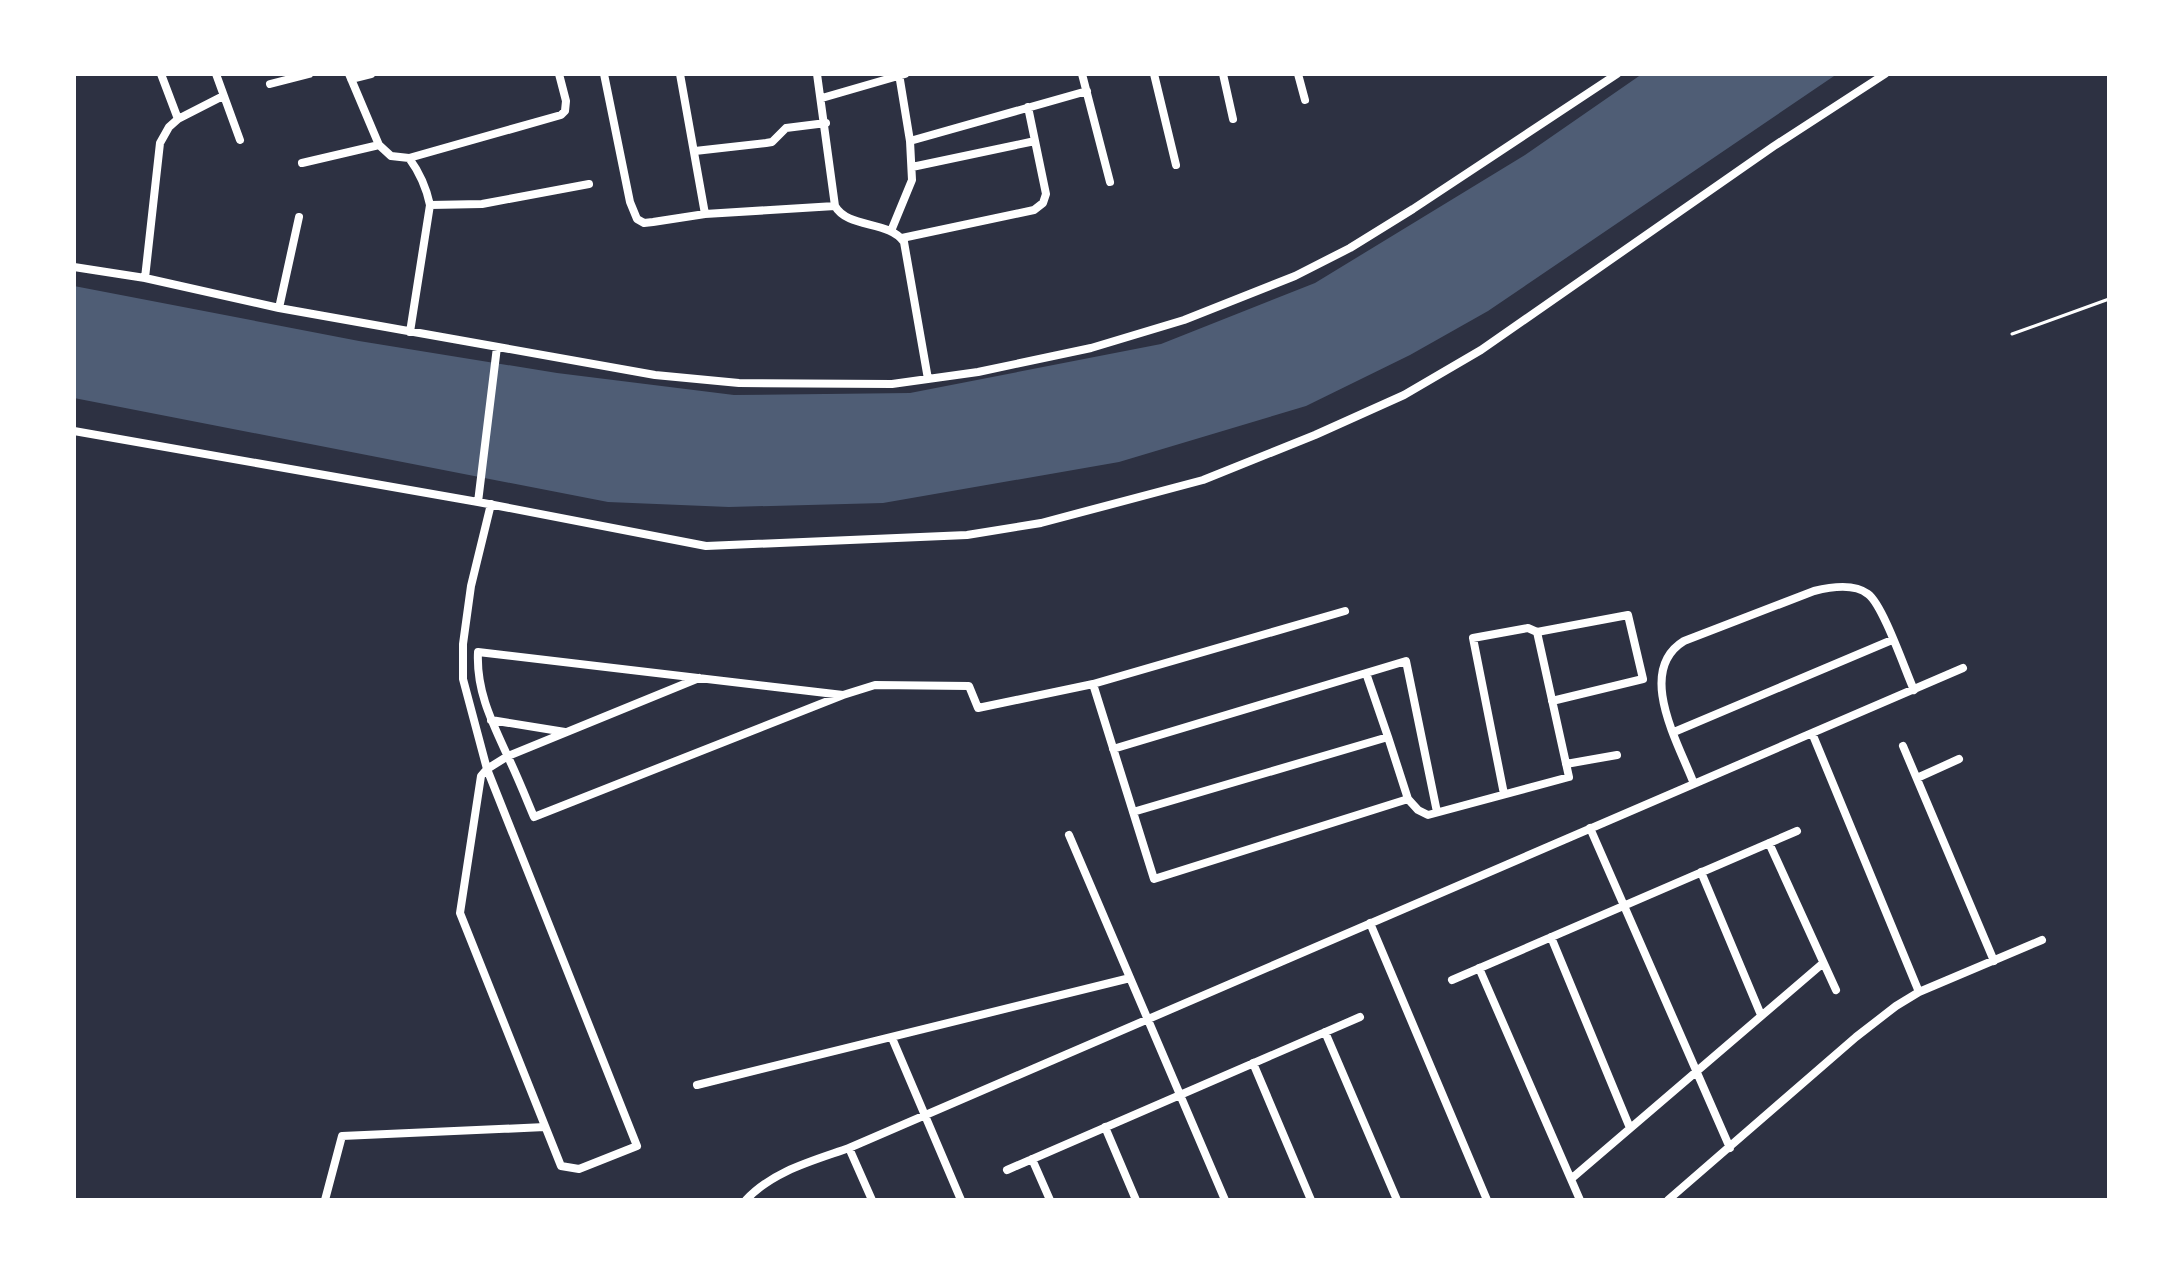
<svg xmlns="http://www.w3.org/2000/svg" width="2183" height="1274" viewBox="0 0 2183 1274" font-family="Rubik,sans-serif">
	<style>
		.water { fill: #4f5d75 }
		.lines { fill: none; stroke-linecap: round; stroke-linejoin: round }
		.path { stroke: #fff; stroke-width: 3 }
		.minor { stroke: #fff; stroke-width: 8 }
	</style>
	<rect width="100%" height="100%" fill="#2d3142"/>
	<!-- water -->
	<path class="water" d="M1642 74H1837L1488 311 1410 355 1306 406 1119 462 883 503 729 507 608 502 74 398V286L359 341 557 373 734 395 910 393 1161 344 1315 283 1525 155Z"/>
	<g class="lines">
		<!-- path -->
		<path class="path" d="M2012 334 2109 299"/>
		<!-- minor -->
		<path class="minor" d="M216 74 240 140
			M349 74 379 145 391 156 409 158C420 173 426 186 430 205L410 332
			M604 74 630 202 637 219 644 223 653 222 705 214 835 206
			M680 74 705 214
			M817 74 835 206C848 229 889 220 904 242L928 379
			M899 74 910 141
			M1082 74 1110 182
			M1154 74 1176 165
			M1223 74 1233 119
			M1298 74 1305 100
			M351 79 371 74
			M270 84 309 74
			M822 98 905 74
			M178 119 223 96
			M695 151 766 143 772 142 786 128 826 123
			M409 158 561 115 565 111 566 101 559 74
			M302 163 379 145
			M912 167 1035 141
			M430 205 482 204 589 184
			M891 231 912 180 910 141 1087 91
			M902 238 1034 210 1043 203 1046 194 1028 107
			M74 267 145 278 279 308 655 375 739 383 892 384 978 372 1091 348 1184 320 1295 276 1350 248 1413 209 1617 74
			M145 278 160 143 169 127 178 119 161 74
			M279 308 299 217
			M74 431 478 502 706 546 967 535 1041 523 1203 480 1315 435 1404 395 1481 350 1774 146 1885 74
			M478 502 497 347
			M491 504 471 586 463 644V679L487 769 637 1146 579 1169 561 1166 460 913 481 776 487 769 508 756 699 678
			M1537 632 1628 615 1643 679 1552 701
			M478 652 843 695 534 817C526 798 518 778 509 759 493 724 476 692 478 652Z
			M1366 673 1388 737
			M1093 684 1154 879 1408 799 1418 810 1428 815 1569 777 1537 632 1528 628 1473 638 1504 794
			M843 695 875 685 969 686 978 708 1093 684 1345 611
			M491 720 565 732
			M1674 732 1892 640
			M1812 733 1919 992
			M1903 746 1994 961
			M1113 749 1406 661 1437 812
			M1566 764 1617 755
			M1917 778 1959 759
			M1694 784C1679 744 1635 671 1684 641L1814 591C1830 587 1854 583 1868 594 1883 605 1905 670 1914 690
			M1133 812 1388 737 1408 799
			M1590 828 1730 1148
			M1069 835 1225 1200
			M1769 843 1836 990
			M1701 872 1761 1015
			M1370 923 1487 1200
			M1551 937 1630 1128
			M1479 968 1580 1200
			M1452 980 1797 831
			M1325 1032 1397 1200
			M892 1038 961 1200
			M1253 1063 1311 1200
			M697 1085 1130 978
			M1105 1127 1136 1200
			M849 1148 872 1200
			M1032 1159 1050 1200
			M1007 1170 1360 1017
			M1571 1179 1822 964
			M325 1200 342 1136 545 1127
			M746 1200C773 1171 812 1161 849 1148L1963 668
			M1668 1200 1856 1037 1896 1006 1919 992 2042 940"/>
	</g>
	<!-- border -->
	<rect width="2183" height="1274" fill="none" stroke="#ffffff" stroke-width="152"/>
</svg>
